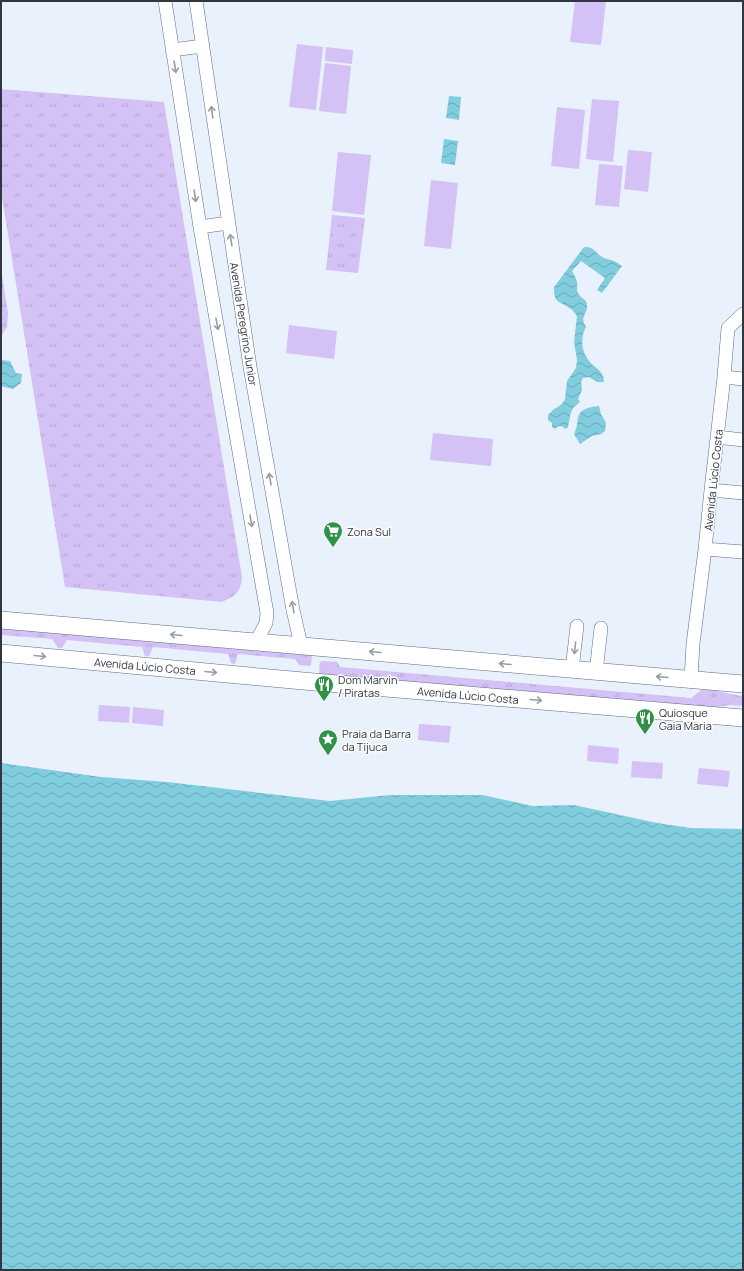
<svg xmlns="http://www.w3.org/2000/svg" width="744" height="1271" viewBox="0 0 744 1271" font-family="Manrope,sans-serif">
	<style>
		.grass { fill: url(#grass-tufts) }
		.garden { fill: #d4c1f6 }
		.water { fill: url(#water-waves) }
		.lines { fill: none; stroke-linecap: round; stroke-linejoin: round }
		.minor-casing { stroke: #5c6c83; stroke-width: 14 }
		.major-casing { stroke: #5c6c83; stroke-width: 18 }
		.minor { stroke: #fff; stroke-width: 13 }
		.major { stroke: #fff; stroke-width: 17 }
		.oneway { stroke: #989ba0 }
		.labels { text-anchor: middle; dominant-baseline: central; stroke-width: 3; stroke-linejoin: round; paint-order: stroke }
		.street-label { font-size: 11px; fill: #303741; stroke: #fdfdfd }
		.poi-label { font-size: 11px; fill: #303741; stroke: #fdfdfd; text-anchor: start }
	</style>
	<defs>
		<pattern id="grass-tufts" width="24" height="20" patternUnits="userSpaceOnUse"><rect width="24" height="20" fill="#d4c1f6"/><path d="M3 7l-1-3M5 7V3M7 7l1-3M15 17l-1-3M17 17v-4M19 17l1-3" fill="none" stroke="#b6a6d4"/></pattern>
		<pattern id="water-waves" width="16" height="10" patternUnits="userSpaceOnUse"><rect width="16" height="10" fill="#80cdde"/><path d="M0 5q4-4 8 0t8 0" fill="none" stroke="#69a7b6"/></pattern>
	</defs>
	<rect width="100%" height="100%" fill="#e9f1fc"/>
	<!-- grass -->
	<path class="grass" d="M1 89 164 102 242 577C240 593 237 595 222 602L65 587 1 191Z
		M332 215 365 218 358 273 326 270Z
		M1 269 8 313 7 327 1 336Z
		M1 625 312 654 311 665 309 666 299 665 295 659 238 654 235 664 231 663 228 654 153 647 149 656H145L142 647 67 640 62 648H58L52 639 1 635Z
		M322 661 337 662 340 667 691 698 704 688C718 690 730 695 743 696V706L729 705 713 708 319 674 320 662Z"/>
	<!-- garden -->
	<path class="garden" d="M575 1H606L601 45 570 42Z
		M297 44 323 47 316 110 289 107Z
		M326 47 353 50 352 64 325 61Z
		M325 63 351 66 346 114 319 111Z
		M592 99 619 101 613 162 586 159Z
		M557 107 585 110 579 169 551 166Z
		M628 150 652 152 648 192 624 189Z
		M338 152 371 155 364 215 332 211Z
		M599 164 623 166 619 207 595 205Z
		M431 180 458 183 451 249 424 246Z
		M289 325 337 331 334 359 286 353Z
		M433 433 493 439 491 466 430 460Z
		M99 705 130 707 129 723 98 721Z
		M133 707 164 710 163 726 132 723Z
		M419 724 451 726 449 743 418 740Z
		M588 745 619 748 618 764 587 761Z
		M632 761 663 763 662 779 631 777Z
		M699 768 730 771 728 787 697 784Z"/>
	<!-- water -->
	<path class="water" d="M449 96 461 97 459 120 446 118Z
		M444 139 458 141 455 165 441 163Z
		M584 247C596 247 595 254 604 258 611 260 616 261 622 266L602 293 597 290 605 278 581 261 572 271C574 275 577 279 577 283 578 286 576 290 578 293 580 298 587 299 587 305 588 315 579 316 586 327 580 338 581 352 590 362 596 369 604 371 604 382H597L589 377 583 378 581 382 582 390 578 399 580 402C569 409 571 416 568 427L566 429C562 426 559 424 555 429L552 427V423L548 420V415L554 409 558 407 562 404 565 399 567 381 576 368 577 360 574 342 577 316C575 314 573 310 571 309 559 300 554 305 554 287Z
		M1 360 10 361 16 373 22 374 21 383 13 389 1 386Z
		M599 406 601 414 606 423 605 431 601 434 592 436 580 444 574 434C577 428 577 424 578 418 580 408 591 407 599 406Z
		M1 763 101 777 167 782 330 801 390 795H482L533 806 574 805 657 823 691 828 743 829V1270H1Z"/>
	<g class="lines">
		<defs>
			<path id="minor" d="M165 1 200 227 267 613 266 623 256 642
				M196 1 250 367 293 610 301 645
				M172 50 203 46
				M200 227 228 223
				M724 377 743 379
				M717 437 743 440
				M711 490 743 493
				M705 549 743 552
				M572 670 577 626
				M596 672 601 628
				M691 679 693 644 705 549 711 490 724 377 728 328 743 314"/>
			<path id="major" d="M1 620 743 684
				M1 653 314 682 743 718"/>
		</defs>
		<!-- minor casing -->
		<use href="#minor" class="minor-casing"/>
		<!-- major casing -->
		<use href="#major" class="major-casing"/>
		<!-- minor -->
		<use href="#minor" class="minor"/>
		<!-- major -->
		<use href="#major" class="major"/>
	</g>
	<!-- one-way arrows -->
	<defs><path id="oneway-shaft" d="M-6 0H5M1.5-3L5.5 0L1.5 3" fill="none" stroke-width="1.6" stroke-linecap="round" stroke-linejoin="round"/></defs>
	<g class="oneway">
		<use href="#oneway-shaft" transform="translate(175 67) rotate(81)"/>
		<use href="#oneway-shaft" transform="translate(212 112) rotate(-98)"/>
		<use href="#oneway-shaft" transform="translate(195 196) rotate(81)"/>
		<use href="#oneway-shaft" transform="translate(231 240) rotate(-99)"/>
		<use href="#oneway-shaft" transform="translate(217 324) rotate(80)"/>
		<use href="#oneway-shaft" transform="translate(270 479) rotate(-100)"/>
		<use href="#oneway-shaft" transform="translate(251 521) rotate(80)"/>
		<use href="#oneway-shaft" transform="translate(293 607) rotate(-100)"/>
		<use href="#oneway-shaft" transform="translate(176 635) rotate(-175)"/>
		<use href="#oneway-shaft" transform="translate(575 648) rotate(96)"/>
		<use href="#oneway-shaft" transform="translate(375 652) rotate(-175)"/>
		<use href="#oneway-shaft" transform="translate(40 656) rotate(5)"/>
		<use href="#oneway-shaft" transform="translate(505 664) rotate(-175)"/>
		<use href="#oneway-shaft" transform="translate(211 672) rotate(5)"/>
		<use href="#oneway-shaft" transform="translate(662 677) rotate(-175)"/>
		<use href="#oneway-shaft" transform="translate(536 700) rotate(5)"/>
	</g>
	<!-- icons -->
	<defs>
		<symbol id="supermarket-pin" viewBox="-11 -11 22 30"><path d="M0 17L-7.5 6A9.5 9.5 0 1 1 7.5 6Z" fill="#2f9246" stroke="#fdfdfd"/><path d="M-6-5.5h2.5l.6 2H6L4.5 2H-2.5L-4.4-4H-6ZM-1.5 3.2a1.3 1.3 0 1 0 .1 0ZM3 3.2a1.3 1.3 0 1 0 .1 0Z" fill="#fff"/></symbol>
		<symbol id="restaurant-pin" viewBox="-11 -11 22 30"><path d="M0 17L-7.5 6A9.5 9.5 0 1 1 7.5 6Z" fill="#2f9246" stroke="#fdfdfd"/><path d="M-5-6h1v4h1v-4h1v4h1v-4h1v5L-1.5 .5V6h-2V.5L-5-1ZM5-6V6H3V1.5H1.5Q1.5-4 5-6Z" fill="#fff"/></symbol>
		<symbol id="sight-pin" viewBox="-11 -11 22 30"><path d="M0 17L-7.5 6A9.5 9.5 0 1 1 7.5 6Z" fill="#2f9246" stroke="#fdfdfd"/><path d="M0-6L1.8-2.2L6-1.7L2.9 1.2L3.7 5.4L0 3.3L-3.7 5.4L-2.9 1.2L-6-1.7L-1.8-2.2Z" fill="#fff"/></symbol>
	</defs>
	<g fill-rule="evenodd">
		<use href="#supermarket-pin" x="322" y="520" width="22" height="30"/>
		<use href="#restaurant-pin" x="313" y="674" width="22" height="30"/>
		<use href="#restaurant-pin" x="634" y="707" width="22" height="30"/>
		<use href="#sight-pin" x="317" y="728" width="22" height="30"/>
	</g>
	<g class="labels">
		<!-- street labels -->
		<g class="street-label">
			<text transform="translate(244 324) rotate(81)">Avenida Peregrino Junior</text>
			<text transform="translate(713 480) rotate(-84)">Avenida Lúcio Costa</text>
			<text transform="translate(145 666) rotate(5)">Avenida Lúcio Costa</text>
			<text transform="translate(468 695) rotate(5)">Avenida Lúcio Costa</text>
		</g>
		<!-- poi labels -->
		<g class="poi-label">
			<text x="347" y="531">Zona Sul</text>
			<text x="338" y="679">Dom Marvin<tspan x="338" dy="13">/ Piratas</tspan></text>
			<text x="659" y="712">Quiosque<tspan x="659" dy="13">Gaia Maria</tspan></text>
			<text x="342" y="733">Praia da Barra<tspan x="342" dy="13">da Tijuca</tspan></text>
		</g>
	</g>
	<!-- border -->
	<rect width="744" height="1271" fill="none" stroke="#303741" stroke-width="4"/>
</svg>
